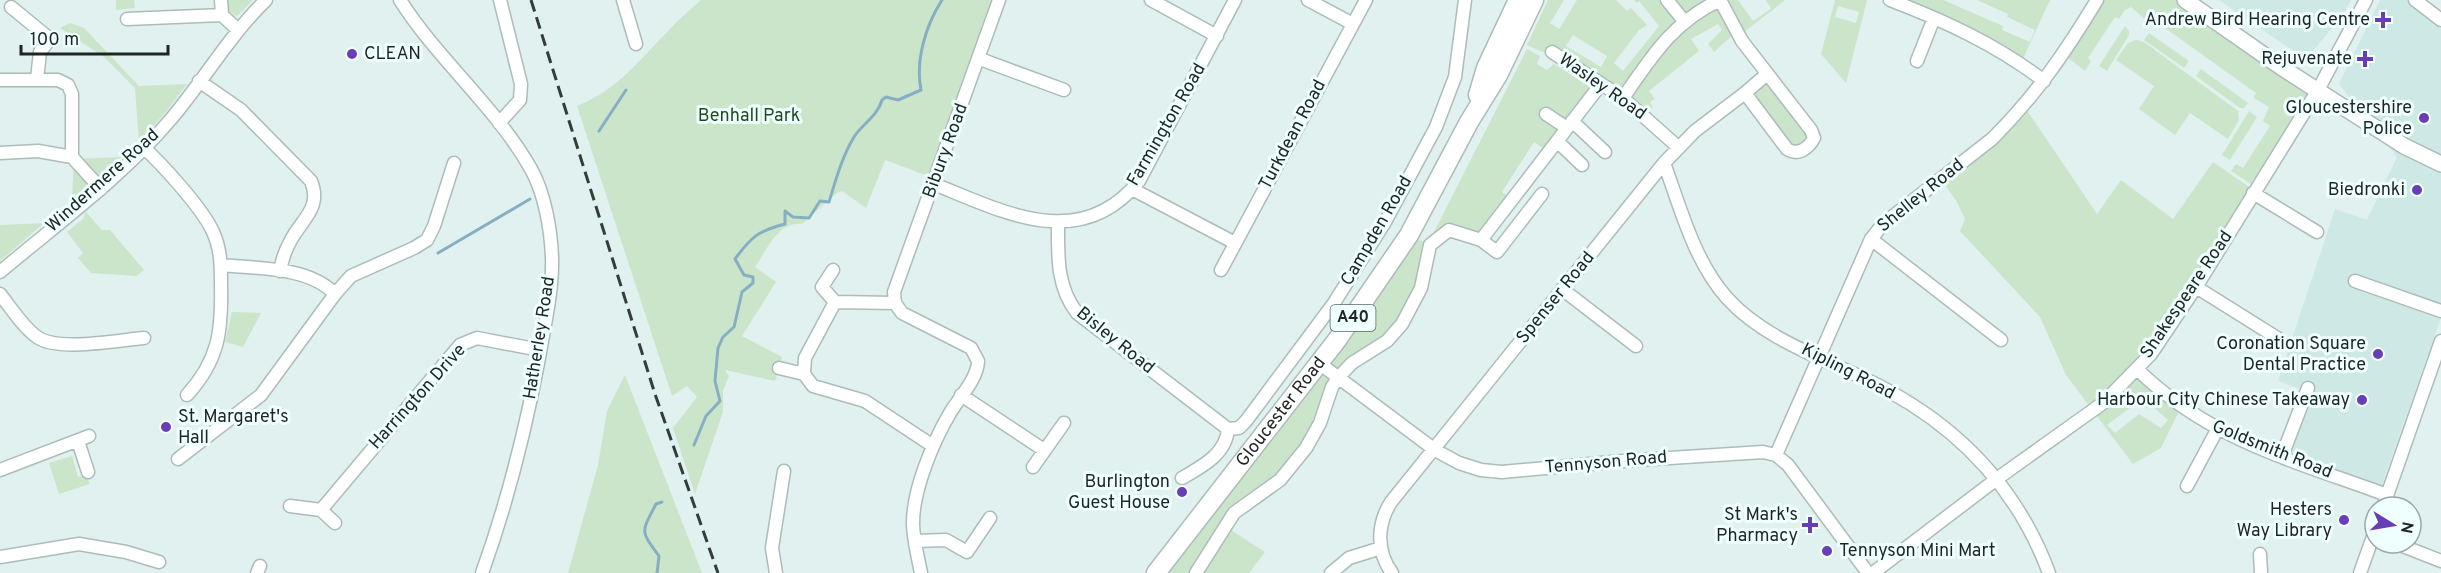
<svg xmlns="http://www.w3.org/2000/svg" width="2441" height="573" viewBox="0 0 2441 573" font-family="Overpass,sans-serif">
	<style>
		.built { fill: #cee8e5 }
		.green { fill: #cbe5ca; fill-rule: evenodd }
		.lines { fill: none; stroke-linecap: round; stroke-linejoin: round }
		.stream { stroke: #87afc4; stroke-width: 3 }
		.minor-casing { stroke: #acbcba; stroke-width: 15 }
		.major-casing { stroke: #acbcba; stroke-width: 18 }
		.highway-casing { stroke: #acbcba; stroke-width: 21 }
		.minor { stroke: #fff; stroke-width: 12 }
		.major { stroke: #fff; stroke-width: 15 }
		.highway { stroke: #fff; stroke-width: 18 }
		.rail { stroke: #353c3c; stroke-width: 3; stroke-dasharray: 12 6; stroke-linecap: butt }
		.poi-dot { fill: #693db5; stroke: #eefffd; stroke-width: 2 }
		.labels { text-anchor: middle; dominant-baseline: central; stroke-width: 6; stroke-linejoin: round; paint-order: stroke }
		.shield { fill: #eefffd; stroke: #5d6666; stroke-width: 1.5 }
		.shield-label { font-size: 16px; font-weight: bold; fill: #1f2525 }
		.poi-label { font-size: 18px; fill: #1f2525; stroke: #eefffd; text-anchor: end }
		.street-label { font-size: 18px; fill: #1f2525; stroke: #eefffd }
		.park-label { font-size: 18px; fill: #1f4b22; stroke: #eefffd }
	</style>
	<rect width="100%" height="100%" fill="#e1f1ef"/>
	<!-- built -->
	<path class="built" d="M2219 0H2351L2342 16 2313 51 2306 54 2299 53 2286 46Z
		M2380 0H2407L2441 29V318L2381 487 2288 453 2311 393 2278 381 2335 209 2367 220 2397 157 2339 84Z"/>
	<!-- green -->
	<path class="green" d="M116 0H134L135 8 116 10Z
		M225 0H253L237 16 228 11Z
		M701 0H991L928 176 885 160 866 208 842 191 837 193 802 224C778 221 767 250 755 267L776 282 742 336 782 357 775 381 725 370 729 376 723 391V412L695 494 673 428 697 397 687 386 672 396 577 106C618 90 640 59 670 29 679 19 691 9 701 0Z
		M1548 0H1564L1550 23 1559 29 1577 0H1616L1627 11 1631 8 1647 25 1639 30 1614 63 1623 71 1659 26 1639 1 1637 3 1634 0H1738L1753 21 1771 9 1766 0H1785L1739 36 1736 32 1714 52 1708 44 1722 30 1718 24 1691 39 1699 51 1649 91 1655 99 1650 102 1653 107 1644 114 1552 52H1542L1527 45ZM1573 35 1607 56 1601 67 1566 46Z
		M1835 0H1867L1846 83 1821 54ZM1838 6 1859 12 1856 23 1835 17Z
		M1890 0H1943L2003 26 2002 30 2030 42 2035 30 2007 17 2008 14 1977 0H2050L2021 63Z
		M2097 0H2185L2318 90 2257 188 2231 171 2236 164 2243 168 2270 126 2263 121 2269 107 2254 98 2256 93 2151 18 2148 22 2131 7 2125 10 2119 19 2115 17 2088 58 2091 61 2085 71 2064 55Z
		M70 23 84 28 139 86 187 84 165 113 139 142 135 88 104 57 60 28Z
		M2125 26 2129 31V35L2107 71 2099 66Z
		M2149 33 2189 61 2184 68 2144 40Z
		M2136 40 2144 42 2238 111 2239 120 2228 139 2190 113 2175 135 2139 109 2154 86 2116 60 2128 43Z
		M1527 49 1540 56 1537 64 1547 70 1554 64 1592 88 1544 149 1534 142 1502 192 1509 197 1481 235 1453 226 1430 240Z
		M2201 69 2248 103 2244 108H2240L2196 76Z
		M1767 74 1813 134 1795 153 1745 93Z
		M2024 106 2097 214 2121 180 2173 219 2213 162 2255 191 2137 369 2181 407 2161 448 2133 464 2066 375 2040 317 1960 231 1965 219 1957 202 1941 179ZM2139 401 2147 409 2151 405 2168 420 2161 428 2139 414 2115 433 2107 425Z
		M2249 111 2257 117 2230 160 2222 155Z
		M121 157 95 183 72 200 74 159Z
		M86 212 102 230H110L144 270 136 276 91 273 78 258 83 253 67 232 83 219Z
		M44 223 0 261V225Z
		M1409 235 1430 245 1408 316 1345 370 1315 434 1228 528 1265 552 1249 573H1156Z
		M232 312 261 313 243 347 225 342Z
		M625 375 702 573H568L598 465 607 411Z
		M72 456 78 477 86 475 90 484 59 494 49 463Z"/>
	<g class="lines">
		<!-- stream -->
		<path class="stream" d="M599 131 626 90
			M438 253 530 199
			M694 445 706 416 720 401 715 381 718 348 723 337 734 327 742 292 753 283V277L744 275 735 259C751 237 758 231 785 224V211L793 217 809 218 820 201 829 202C836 179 842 157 854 137 863 123 877 117 882 100L886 97 898 100 921 90C915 60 926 25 942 0
			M657 573 659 556C640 530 641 533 656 504L662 502"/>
		<defs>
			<path id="minor" d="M221 0 222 15
				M400 0C438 60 496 107 531 169 545 194 551 230 552 258 553 289 545 322 540 353 526 428 508 501 482 573
				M623 0 636 44
				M1151 0 1217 36
				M1308 0 1353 24
				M1667 0 1684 21
				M1890 0C1945 21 1997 45 2044 81
				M2415 0 2441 20
				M11 7 50 39 40 52 37 79
				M127 19 222 15 238 30
				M1552 52 1623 98 1678 147
				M980 59 1064 90
				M1917 61 1934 18
				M0 80H58L68 85 72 94V157
				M199 81 241 110 311 181C322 208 302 219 291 240 285 250 282 260 280 271
				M1745 93 1767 74
				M1623 98C1652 56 1673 22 1720 0
				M1546 114 1567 128
				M1572 121 1605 152
				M499 123 520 100 521 84 500 0
				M1557 141 1582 165
				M143 147C162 164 203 209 213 232 221 249 221 267 221 285 222 331 219 360 187 395
				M0 153 38 151 72 157 101 189
				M1664 163C1681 209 1694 261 1727 298 1762 337 1817 356 1863 378 1951 419 2015 482 2049 573
				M934 184C1002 211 1080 254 1139 181L1235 0
				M1132 189 1235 243
				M2253 193 2317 232
				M1058 222C1058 254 1056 286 1077 313L1228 429
				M1871 239 2001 340
				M1481 240 1497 252 1542 194
				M1430 245 1449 230 1481 240 1601 84
				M221 265C257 269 308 266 335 294
				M833 270 822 287 835 302 895 303
				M1221 270 1366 0
				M0 272C58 223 122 177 171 119 204 80 229 36 266 0
				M2355 281 2441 311
				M2196 287 2279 339
				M1562 289 1636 346
				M0 294C11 308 23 327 37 337 58 352 119 340 144 338
				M835 302 805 358 804 374 813 386 865 401 933 446
				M1319 363 1435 450 1459 463 1481 470 1502 472 1623 461 1763 452 1776 455 1788 465 1868 573
				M779 368 804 374
				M2137 369C2209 440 2295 461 2387 495
				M961 395 1044 450
				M78 441 88 472
				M1776 455 1871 239 1883 224 1992 139C2036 95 2065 53 2097 0
				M2282 456 2308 388
				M178 459 261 395 335 294 351 276 414 248 427 240 434 226 454 163
				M1033 467 1064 423
				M0 470 89 436
				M1182 478C1203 466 1226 454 1228 429L1239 428 1246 421 1334 303 1385 222 1436 127 1455 77 1465 0
				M2187 486 2217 430
				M290 506 321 510 335 523
				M2383 507 2441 341
				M321 510 460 345 477 338 540 350
				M915 541 946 540 967 552 990 518
				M2395 543 2441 561
				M2260 554 2261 573
				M0 557 79 544 126 552 159 562
				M257 573 260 566
				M776 573 772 548 784 471
				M921 573C918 557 913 539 913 523 913 489 933 442 950 413 959 398 978 378 978 361L971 348 902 313 895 303 894 292 999 0
				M1196 573 1234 513 1280 480 1306 448 1320 423 1332 387 1338 378 1352 363 1387 341 1402 324 1421 288 1430 245
				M1331 573 1349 558 1381 548
				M1392 573C1376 551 1377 524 1391 502L1664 163 1695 131 1745 93 1787 149C1798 156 1808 149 1814 138L1811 130 1742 41 1720 0
				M1873 573 1998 478 2103 403 2151 354 2196 287 2318 90 2366 0
				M2360 573 2375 531"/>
			<path id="major" d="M2185 0 2284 69 2404 146 2441 164"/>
			<g id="highway">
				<path d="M1478 95 1486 68 1518 0"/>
				<path id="s1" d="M1156 573 1337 340 1409 235 1469 122 1498 75 1534 0"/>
			</g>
		</defs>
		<!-- minor casing -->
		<use href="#minor" class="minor-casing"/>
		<!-- major casing -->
		<use href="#major" class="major-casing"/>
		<!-- highway casing -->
		<use href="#highway" class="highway-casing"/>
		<!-- minor -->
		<use href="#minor" class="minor"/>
		<!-- major -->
		<use href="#major" class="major"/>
		<!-- highway -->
		<use href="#highway" class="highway"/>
		<!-- rail -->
		<path class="rail" d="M531 0 655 394 718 573"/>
	</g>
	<!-- markers -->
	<g class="poi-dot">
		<path d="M2380 11h6v6h6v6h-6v6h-6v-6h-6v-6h6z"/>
		<circle cx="352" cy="54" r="6"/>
		<path d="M2362 50h6v6h6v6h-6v6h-6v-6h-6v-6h6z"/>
		<circle cx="2424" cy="118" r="6"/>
		<circle cx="2417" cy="190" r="6"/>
		<circle cx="2378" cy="354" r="6"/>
		<circle cx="2362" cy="400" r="6"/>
		<circle cx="166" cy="427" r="6"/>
		<circle cx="1182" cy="492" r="6"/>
		<circle cx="2344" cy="520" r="6"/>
		<path d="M1807 516h6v6h6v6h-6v6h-6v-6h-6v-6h6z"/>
		<circle cx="1827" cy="551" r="6"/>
	</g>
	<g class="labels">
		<!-- shield labels -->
		<rect class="shield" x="1330.5" y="305" width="45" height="26" rx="4.5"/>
		<g class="shield-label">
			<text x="1353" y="318">A40</text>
		</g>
		<!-- poi labels -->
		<g class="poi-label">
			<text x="2370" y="20">Andrew Bird Hearing Centre</text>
			<text x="364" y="54" text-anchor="start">CLEAN</text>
			<text x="2352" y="59">Rejuvenate</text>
			<text x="2412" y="108">Gloucestershire<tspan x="2412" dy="21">Police</tspan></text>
			<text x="2405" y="190">Biedronki</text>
			<text x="2366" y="344">Coronation Square<tspan x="2366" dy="21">Dental Practice</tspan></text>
			<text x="2350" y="400">Harbour City Chinese Takeaway</text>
			<text x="178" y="417" text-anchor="start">St. Margaret's<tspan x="178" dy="21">Hall</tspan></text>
			<text x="1170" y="482">Burlington<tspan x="1170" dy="21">Guest House</tspan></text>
			<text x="2332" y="510">Hesters<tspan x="2332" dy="21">Way Library</tspan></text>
			<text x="1798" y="515">St Mark's<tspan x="1798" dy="21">Pharmacy</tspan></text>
			<text x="1839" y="551" text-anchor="start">Tennyson Mini Mart</text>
		</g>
		<!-- street labels -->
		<g class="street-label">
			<text transform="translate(1602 87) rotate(35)">Wasley Road</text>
			<text transform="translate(1167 125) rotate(-60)">Farmington Road</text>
			<text transform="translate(1293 135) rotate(-62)">Turkdean Road</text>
			<text transform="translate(946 151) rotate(-70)">Bibury Road</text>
			<text transform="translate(103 181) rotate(-42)">Windermere Road</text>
			<text transform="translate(1921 196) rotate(-39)">Shelley Road</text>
			<text transform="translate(1377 231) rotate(-60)">Campden Road</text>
			<text transform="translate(2187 295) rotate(-56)">Shakespeare Road</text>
			<text transform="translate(1556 298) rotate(-51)">Spenser Road</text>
			<text transform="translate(540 338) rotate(-81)">Hatherley Road</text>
			<text transform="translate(1115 341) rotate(39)">Bisley Road</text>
			<text transform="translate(1848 372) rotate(27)">Kipling Road</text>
			<text transform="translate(418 397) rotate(-48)">Harrington Drive</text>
			<text stroke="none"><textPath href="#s1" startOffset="204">Gloucester Road</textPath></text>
			<text transform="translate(2272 450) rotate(22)">Goldsmith Road</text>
			<text transform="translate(1606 463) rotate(-5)">Tennyson Road</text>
		</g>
		<!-- park labels -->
		<g class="park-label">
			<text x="749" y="116">Benhall Park</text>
		</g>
	</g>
	<!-- north arrow -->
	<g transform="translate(2393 525) rotate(101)"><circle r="28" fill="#eefffd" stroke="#9ba8a7" stroke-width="1.5"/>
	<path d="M0-4.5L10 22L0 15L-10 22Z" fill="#693db5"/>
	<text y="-9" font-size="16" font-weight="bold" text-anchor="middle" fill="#1f2525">N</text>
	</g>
	<!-- scale -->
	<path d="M21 45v9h147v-9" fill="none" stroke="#1f2525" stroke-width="3"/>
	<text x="30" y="45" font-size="18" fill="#1f2525" stroke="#eefffd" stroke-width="4.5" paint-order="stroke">100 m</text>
</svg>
